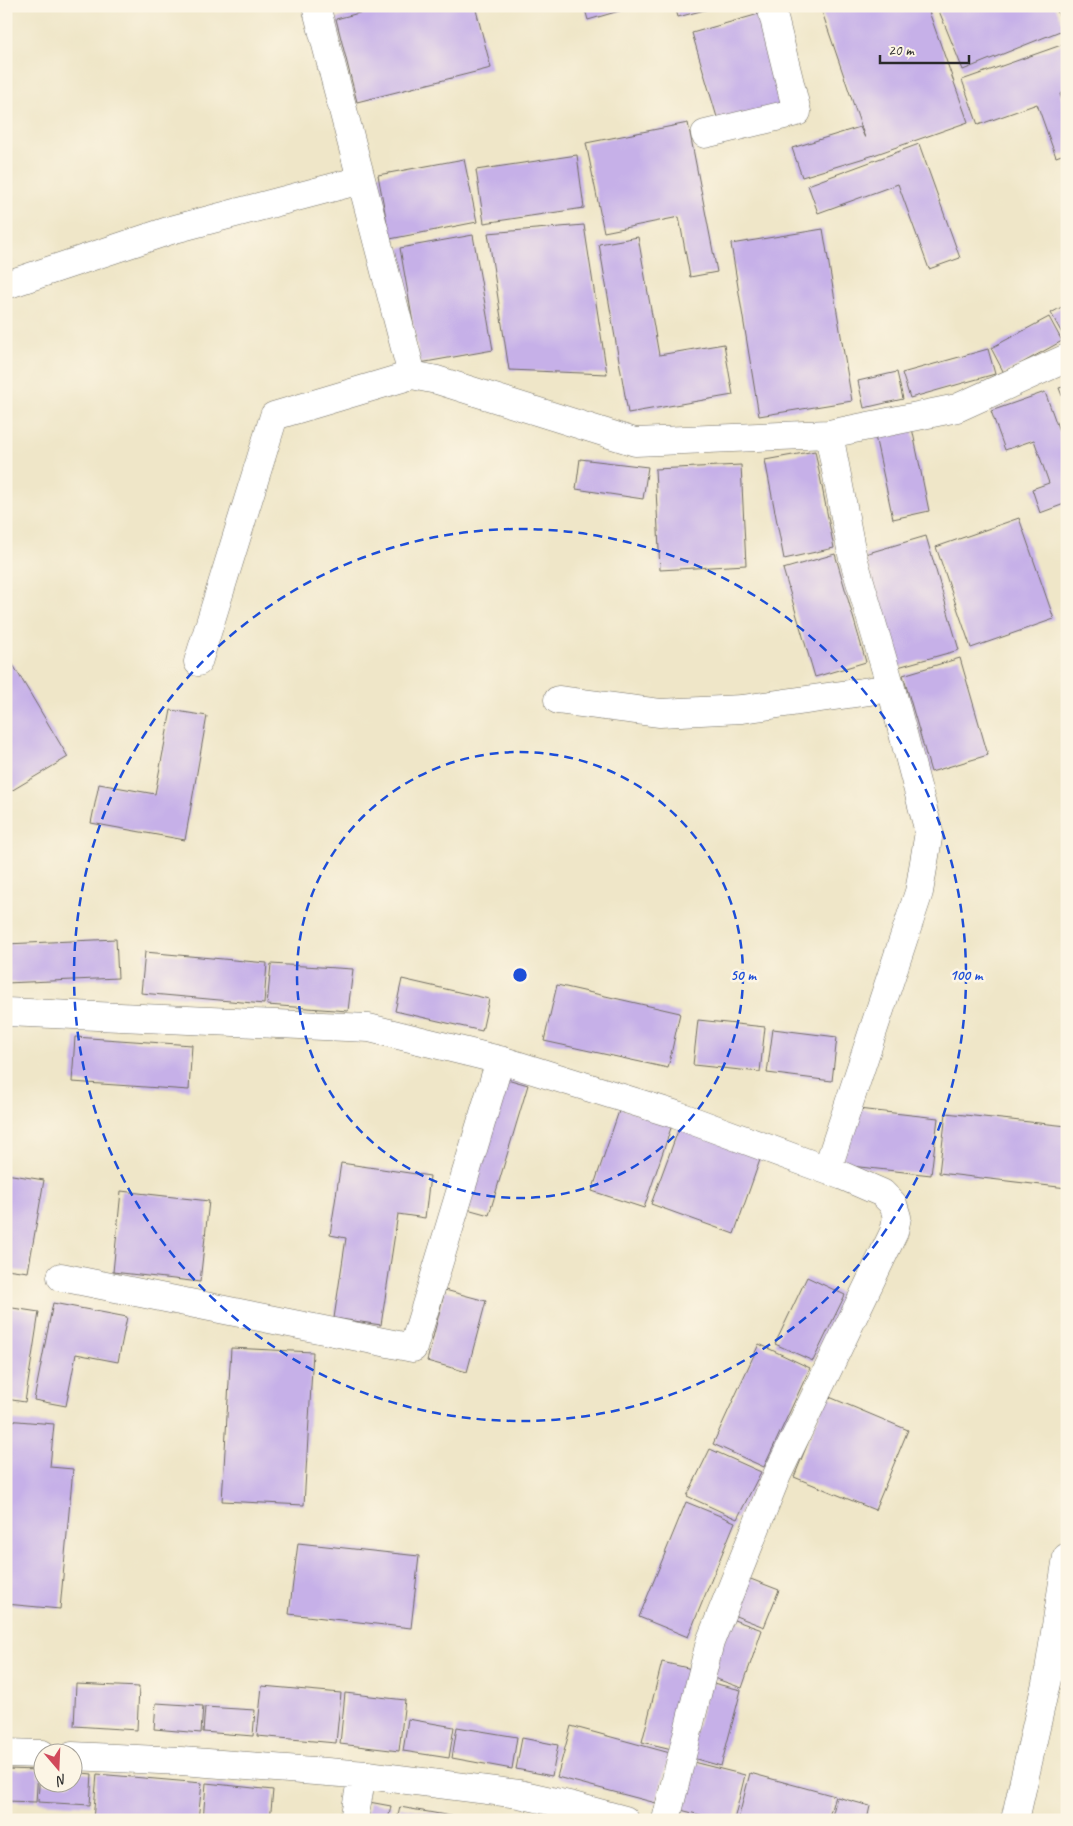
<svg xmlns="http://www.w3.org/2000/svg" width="1073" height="1826" viewBox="0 0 1073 1826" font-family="Caveat,sans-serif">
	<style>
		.building { fill: #c6b0e8 }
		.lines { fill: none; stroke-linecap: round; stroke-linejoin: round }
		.street-casing { stroke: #706c62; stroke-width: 29 }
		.street { stroke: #fff; stroke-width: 28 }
		.ring { fill: none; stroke: #1d4ed8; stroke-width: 2.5; stroke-dasharray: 9 6 }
		.centre { fill: #1d4ed8; stroke: #fcf5e5; stroke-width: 2.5 }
		.ring-label { font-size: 15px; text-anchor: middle; font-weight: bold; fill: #1d4ed8; stroke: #fcf5e5; stroke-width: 5; stroke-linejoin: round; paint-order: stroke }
	</style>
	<rect width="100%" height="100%" fill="#fcf5e5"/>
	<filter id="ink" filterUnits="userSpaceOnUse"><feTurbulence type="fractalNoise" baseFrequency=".02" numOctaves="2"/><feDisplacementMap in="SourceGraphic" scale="10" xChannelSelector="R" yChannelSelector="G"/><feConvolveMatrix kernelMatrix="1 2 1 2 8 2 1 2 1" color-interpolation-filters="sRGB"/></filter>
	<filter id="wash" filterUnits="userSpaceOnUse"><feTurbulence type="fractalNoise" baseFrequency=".0096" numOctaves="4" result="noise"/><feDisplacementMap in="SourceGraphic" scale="20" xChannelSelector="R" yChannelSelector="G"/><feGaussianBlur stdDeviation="1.12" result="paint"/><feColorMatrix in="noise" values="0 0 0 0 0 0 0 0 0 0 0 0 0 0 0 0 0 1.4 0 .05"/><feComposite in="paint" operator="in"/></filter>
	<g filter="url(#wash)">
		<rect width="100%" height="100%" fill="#efe6c8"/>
		<g id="blocks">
			<!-- building -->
			<path class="building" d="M386 6H475L491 68 357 102 336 19Z
				M584 6H633V7L588 20Z
				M675 6H715L716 7 678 17Z
				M820 6H927L968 122 871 156 802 177 792 148 860 127 865 138Z
				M937 6H1055L1065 29 963 70Z
				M759 14 786 104 719 124 692 33Z
				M1067 43V91L1060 94 1067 113V153L1056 157 1037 104 978 125 962 80Z
				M688 123 717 272 690 277 679 217 604 232 586 143Z
				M919 144 960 258 929 269 898 184 818 213 808 185Z
				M577 155 584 208 484 223 476 170Z
				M464 159 477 222 390 239 378 175Z
				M584 225 607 374 509 370 488 233Z
				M823 229 852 401 759 416 731 244Z
				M473 235 493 350 420 363 400 248Z
				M638 237 659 355 724 344 733 395 628 413 599 244Z
				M1067 304V338L1065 339 1051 313Z
				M1049 317 1062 341 1004 373 991 348Z
				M988 349 995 374 910 398 902 373Z
				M897 372 903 399 864 408 858 381Z
				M1067 386V408L1059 388Z
				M1045 392 1067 453V503L1040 513 1032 489 1049 483 1034 440 1005 450 991 411Z
				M912 428 929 511 893 519 875 436Z
				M815 451 834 548 784 559 765 460Z
				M580 459 648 467 643 499 576 489Z
				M741 465 746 565 660 570 655 469Z
				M1019 518 1054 619 971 648 936 547Z
				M926 536 959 650 898 667 865 554Z
				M835 554 866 662 815 677 783 569Z
				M960 658 988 755 931 772 903 675Z
				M12 663 68 757 6 794V666Z
				M171 710 207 716 185 840 91 823 99 784 155 794Z
				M116 939 118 978 6 983V944Z
				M145 952 267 963 264 1004 141 993Z
				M271 964 353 969 348 1011 267 1005Z
				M402 979 489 999 482 1031 395 1011Z
				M557 985 680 1013 668 1068 544 1041Z
				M698 1020 765 1027 760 1072 693 1065Z
				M773 1029 837 1037 832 1081 767 1073Z
				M75 1037 192 1045 189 1090 72 1082Z
				M500 1077 528 1085 489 1215 460 1207Z
				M620 1108 672 1125 644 1208 592 1191Z
				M849 1108 938 1118 931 1175 842 1165Z
				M946 1113 1067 1126V1188L939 1173Z
				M679 1128 761 1157 734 1234 651 1204Z
				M341 1163 430 1176 425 1218 398 1214 381 1325 334 1318 346 1238 330 1235Z
				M6 1174 44 1180 28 1272 6 1269Z
				M121 1191 209 1201 200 1282 113 1272Z
				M807 1277 845 1295 813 1361 775 1344Z
				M445 1290 486 1301 467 1372 427 1361Z
				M53 1303 127 1317 118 1362 76 1354 66 1406 34 1400Z
				M6 1307 39 1312 25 1402 6 1399Z
				M759 1344 810 1368 764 1467 713 1444Z
				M231 1348 313 1352 304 1505 222 1501Z
				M827 1396 908 1430 875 1510 794 1477Z
				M6 1420 54 1424 50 1467 73 1469 60 1609 6 1604Z
				M710 1449 761 1472 737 1519 687 1496Z
				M686 1502 735 1522 688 1637 639 1617Z
				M298 1543 419 1556 411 1628 289 1614Z
				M748 1578 779 1590 764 1627 733 1615Z
				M731 1619 762 1630 742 1688 711 1677Z
				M662 1662 692 1669 672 1749 642 1742Z
				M709 1682 741 1690 721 1766 689 1757Z
				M76 1684 139 1687 137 1730 74 1726Z
				M262 1686 341 1693 336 1743 257 1736Z
				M345 1693 405 1700 399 1751 340 1744Z
				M156 1703 203 1706 201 1733 154 1729Z
				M205 1707 255 1710 253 1736 203 1732Z
				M408 1719 454 1727 449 1758 403 1751Z
				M571 1726 670 1753 656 1803 557 1777Z
				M457 1727 517 1737 512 1769 452 1758Z
				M522 1738 558 1745 552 1776 516 1769Z
				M689 1761 745 1775 734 1820H720L677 1809Z
				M6 1769 38 1770 36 1802 6 1801Z
				M40 1770H42V1784H72V1772L92 1774 90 1805 38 1802Z
				M750 1773 835 1796 828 1820H738Z
				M97 1774 202 1783 198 1820H93Z
				M206 1783 273 1790 270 1820H203Z
				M837 1797 870 1806 867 1820H831Z
				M369 1802 391 1806 388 1820H366Z
				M400 1807 468 1819V1820H397Z"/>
		</g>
	</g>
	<g filter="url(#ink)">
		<use href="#blocks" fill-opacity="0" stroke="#706c62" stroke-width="1"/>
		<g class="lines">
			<defs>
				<path id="street" d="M316 6 412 375 437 380 635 442 829 434 957 408 1067 358
					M705 134 797 112 771 6
					M6 285 171 230 361 180
					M198 662 274 416 412 375
					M558 700 660 713 742 709 891 688 852 554 829 434
					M6 1012 369 1028 504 1061 677 1115 843 1176 882 1193 893 1204 897 1217 894 1232 777 1475 710 1642 666 1820
					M827 1170 919 892 929 832 891 688
					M61 1277 413 1348 500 1060
					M6 1753 42 1754
					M72 1756 181 1761 367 1775 519 1794 573 1806 625 1820
					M354 1820 362 1775
					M1015 1820 1049 1670 1067 1557"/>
			</defs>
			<!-- street casing -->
			<use href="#street" class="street-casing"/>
			<!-- street -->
			<use href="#street" class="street"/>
		</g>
	</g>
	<!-- distance rings -->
	<g class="ring">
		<circle cx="520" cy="975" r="223"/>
		<circle cx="520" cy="975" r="446"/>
	</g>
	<circle cx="520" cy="975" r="8" class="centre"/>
	<g class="ring-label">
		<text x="743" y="980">50 m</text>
		<text x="966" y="980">100 m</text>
	</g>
	<!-- margin -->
	<rect width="1073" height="1826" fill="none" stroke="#fcf5e5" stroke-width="25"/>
	<!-- north arrow -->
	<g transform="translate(58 1768) rotate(161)"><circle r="24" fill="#fcf5e5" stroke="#a8a49b"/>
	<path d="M0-4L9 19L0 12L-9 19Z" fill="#d1495b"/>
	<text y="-8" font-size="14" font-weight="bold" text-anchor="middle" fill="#2b2b2b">N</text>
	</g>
	<!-- scale -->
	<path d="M880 55v8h89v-8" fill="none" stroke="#2b2b2b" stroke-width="2.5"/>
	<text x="888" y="55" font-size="15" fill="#2b2b2b" stroke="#fcf5e5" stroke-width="4" paint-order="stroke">20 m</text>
</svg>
